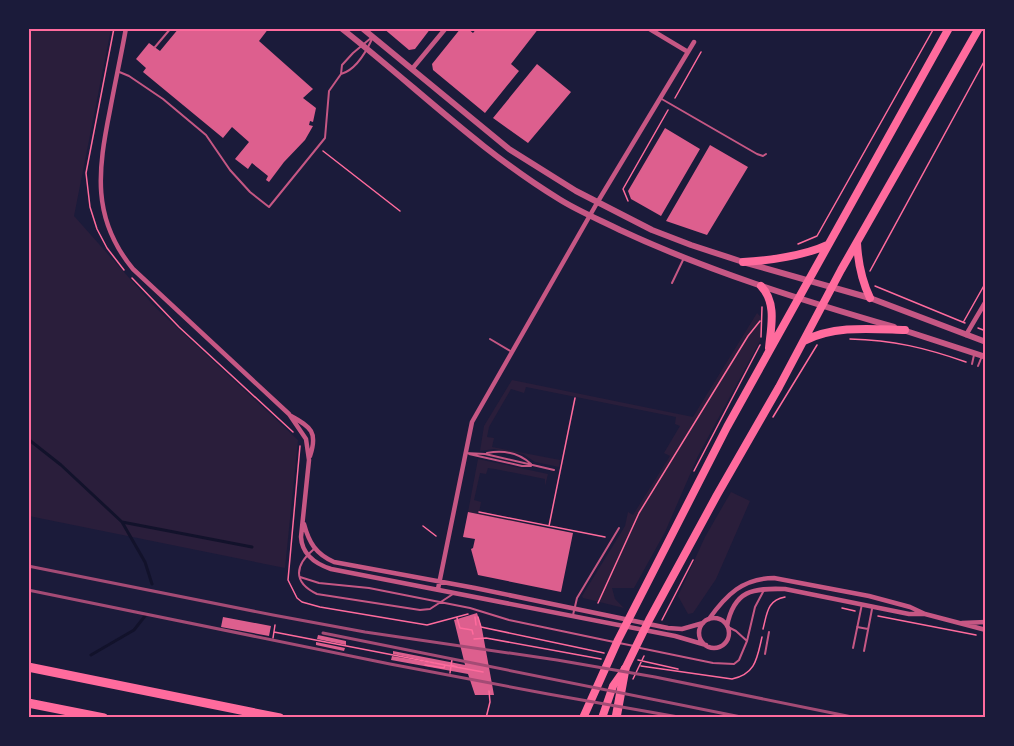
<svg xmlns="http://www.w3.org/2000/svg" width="1014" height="746" viewBox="0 0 1014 746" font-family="'Noto Sans',sans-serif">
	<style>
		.green { fill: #2a1e3b }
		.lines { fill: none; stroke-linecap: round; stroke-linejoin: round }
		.stream { stroke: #12122b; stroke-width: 3 }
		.building { fill: #dd5f8e }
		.path { stroke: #ff6b9d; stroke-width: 1.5 }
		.service { stroke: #c65784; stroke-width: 2 }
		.minor { stroke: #c65784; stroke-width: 4.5 }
		.tertiary { stroke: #c65784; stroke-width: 6 }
		.trunk { stroke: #ff6b9d; stroke-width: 8 }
		.motorway { stroke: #ff6b9d; stroke-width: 9 }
		.rail { stroke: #a44b75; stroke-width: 3 }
		.neatline { fill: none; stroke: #ff6b9d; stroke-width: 2 }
	</style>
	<rect width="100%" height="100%" fill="#1b1b3a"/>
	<!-- green -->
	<path class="green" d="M28 29H111L74 216 156 308 298 440 285 568 29 516Z
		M757 313 760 316V341L698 456 665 532 634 588H612L615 599 624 608 583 598 582 596 625 526 628 512 633 515 670 456 664 453 680 426 675 424 676 417 526 387 524 393 511 389 489 427 487 437 494 438 492 447 560 460 559 467 535 462 523 454 494 449 480 451 484 426 512 380 693 417Z
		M478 459 548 474 545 486V479L495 469 488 468 486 474 480 473 474 500 481 502 479 513 520 521V523L468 512Z
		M731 492 750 501 716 579 693 613 688 614 678 596 705 537Z"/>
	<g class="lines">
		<!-- stream -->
		<path class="stream" d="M28 439 61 465 122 522 145 562 152 584
			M122 522 252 547
			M91 655 134 630 145 616"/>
	</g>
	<!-- building -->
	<path class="building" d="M179 28H269L259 41 313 89 303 98 316 108 313 122 310 121 309 125 313 126 305 140 284 162 269 182 266 180 268 176 252 163 248 169 235 159 249 142 232 127 223 138 143 72 146 68 136 59 149 43 160 51Z
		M383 28H431L415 49 409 50Z
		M461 28H467L473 33 477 28H539L511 64 519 71 485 113 433 70 432 64Z
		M537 64 571 92 528 143 493 118Z
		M665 128 700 149 661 216 631 199 628 191Z
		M710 145 748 167 707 235 666 221Z
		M468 512 573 533 561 592 478 575 471 549 473 548 475 539 463 537Z
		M477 613 482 629 494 695H475L468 674 391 660 392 656 440 664 393 654V651L465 665 454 620Z
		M223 617 271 626 269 636 221 627Z
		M318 635 346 641V645L317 639Z
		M316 642 345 648 344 651 316 645Z"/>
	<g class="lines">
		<!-- path -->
		<path class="path" d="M114 28 86 173 90 207 97 229 107 248 124 270
			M675 98 701 52
			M323 151 400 211
			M628 201 623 189 668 110
			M798 244 817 236 934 28
			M870 271 986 58
			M132 278 179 327 293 432
			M875 286 965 323
			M964 321 986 282
			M978 328 986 331
			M761 337 762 307
			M850 339C893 340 926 348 966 362
			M773 417 817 345
			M300 446 288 580 297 598 302 602 320 607 427 625 468 614
			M694 471 760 345
			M479 512 605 537
			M423 526 436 536
			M549 526 575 398
			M598 603 639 513 748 336 760 321
			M842 608 855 611
			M878 616 976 635
			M475 617 476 625
			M478 617 481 627 604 653
			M457 618 460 628 472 630 473 634
			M662 620 693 560
			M763 629C767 614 767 600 785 597
			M274 632 445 665
			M273 638 275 625
			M474 639 486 638 601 659
			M452 660 451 665 457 667
			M638 660 678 669
			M425 665 444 668 445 665 483 672
			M641 666 732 679C756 674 757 658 762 637
			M450 673 451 666
			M633 679 644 656
			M486 718 490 702 489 691"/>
		<!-- service -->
		<path class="service" d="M155 47 171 28
			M117 71 129 76 163 99 206 135 230 170 250 192 269 207 325 138 329 91 341 74 342 65 353 53 371 38
			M341 74C356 70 366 52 372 39
			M660 98 757 154 763 156 766 154
			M672 283 683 260
			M490 339 512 352
			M972 364 974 355
			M978 366 982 356
			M465 453 485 454 554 470
			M487 453C503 450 519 453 531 464
			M469 454 522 466H531
			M314 549C295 565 292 582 317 594L420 610 430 609 453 594
			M300 577 319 583 369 588 470 608 509 620 614 642
			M573 615 577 598 619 528
			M728 627 736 631 747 641
			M857 627 868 629
			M619 643 634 646
			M640 648 713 663 734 664 739 660 747 641 755 607 764 590
			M853 648 862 604
			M864 651 872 609
			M765 654 769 632"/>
		<!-- minor -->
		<path class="minor" d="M126 28C121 56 115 83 110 110 98 170 91 218 133 269L289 414 306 439 309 460 301 537C302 555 316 564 331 569L675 636 706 645
			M648 28 688 52
			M412 69 446 28
			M966 335 986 301
			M291 416C311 427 318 432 310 456
			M304 524C309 543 316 554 334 562L475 588 668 628 682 629 703 623
			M438 589 472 422 597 203 694 42
			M699 633a15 15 0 1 1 30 0a15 15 0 1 1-30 0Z
			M709 619C726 595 743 578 774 578L869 596 910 607 925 614
			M962 623 986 622
			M727 626C734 590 753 588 785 589L909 614H925L986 630"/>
		<!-- tertiary -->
		<path class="tertiary" d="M341 28C414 85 480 151 559 199 578 211 600 220 620 230 708 271 801 300 894 327
			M362 28 509 149 576 191 652 230 691 245 743 262 870 298 986 342
			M903 330 986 357"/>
		<!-- trunk -->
		<path class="trunk" d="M857 243C858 263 861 279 870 298
			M743 262C768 261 806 255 827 245
			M761 286C777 303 771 327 769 348
			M804 341C834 325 872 329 905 330
			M583 718 618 640 727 427 949 28
			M602 718 613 686 625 669 649 620 717 495 779 387 841 270 979 28"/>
		<!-- motorway -->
		<path class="motorway" d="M28 667 280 718
			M28 703 104 718
			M616 718 625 669"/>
		<!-- rail -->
		<path class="rail" d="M28 566 273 615 365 632 557 660 655 677 857 718
			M28 590 390 664 548 694 684 718
			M323 633 746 718"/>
	</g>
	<!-- border -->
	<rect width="1014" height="746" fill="none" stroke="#1b1b3a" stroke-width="60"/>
	<rect x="30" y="30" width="954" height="686" class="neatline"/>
</svg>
